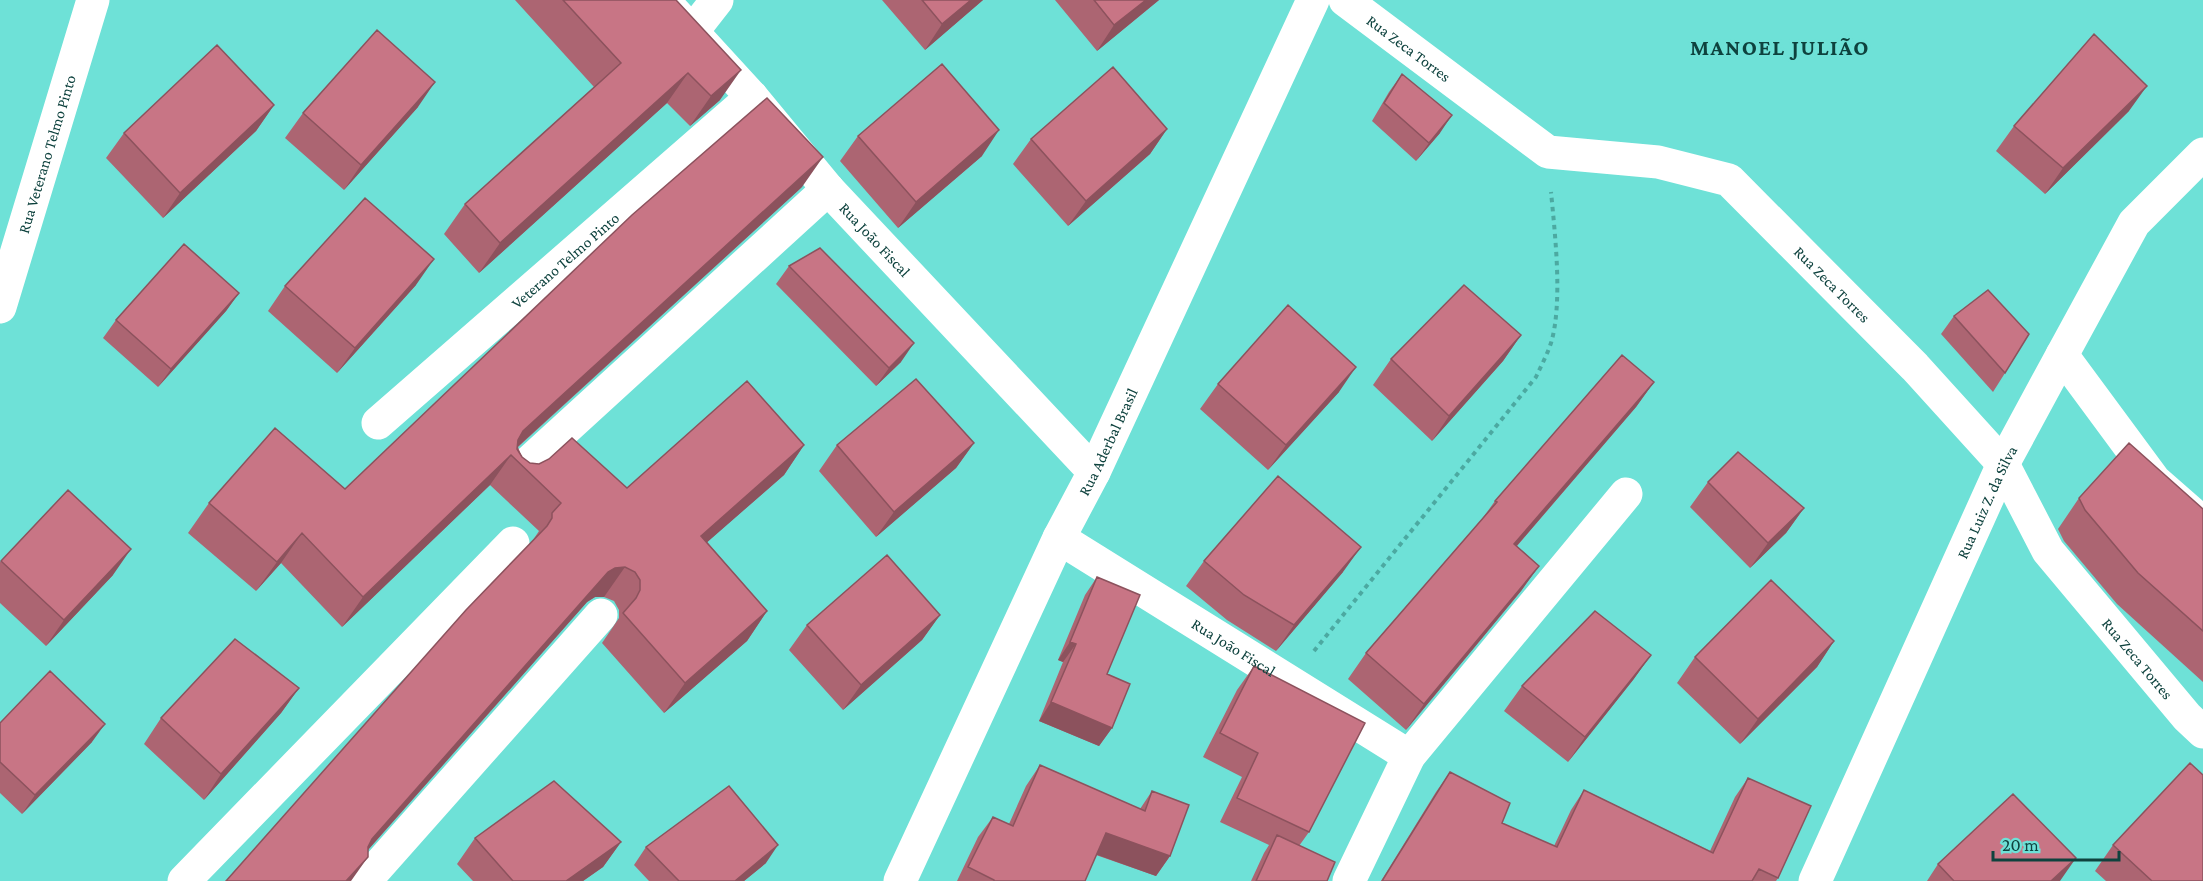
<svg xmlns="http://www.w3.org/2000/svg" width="2203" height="881" viewBox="0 0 2203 881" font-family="'Crimson Pro',serif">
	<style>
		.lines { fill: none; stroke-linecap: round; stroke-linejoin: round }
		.path { stroke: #4ca9a1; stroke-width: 4; stroke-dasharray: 4.5 4.5; stroke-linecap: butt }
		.minor { stroke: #fff; stroke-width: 33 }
		.wall { fill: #ac6572 }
		.shaded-wall { fill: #8c525d }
		.building { fill: #c87585; stroke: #8c525d; stroke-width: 1.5 }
		.labels { text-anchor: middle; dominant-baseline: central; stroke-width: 6; stroke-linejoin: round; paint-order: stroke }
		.street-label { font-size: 16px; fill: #0e423e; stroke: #6ee1d7 }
		.district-label { font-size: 22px; font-weight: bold; letter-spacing: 1.5px; fill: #0e423e; stroke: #6ee1d7 }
	</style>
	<rect width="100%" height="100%" fill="#6ee1d7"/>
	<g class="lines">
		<!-- path -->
		<path class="path" d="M1314 651 1536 377C1541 366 1547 355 1551 343 1563 303 1555 234 1551 192"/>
		<!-- minor -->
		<g class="minor">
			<path id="s1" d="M663 0 752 97 828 189 1094 472"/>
			<path id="s2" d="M1345 0 1548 152 1658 162 1729 180 1915 367 2003 464 2048 551 2187 717 2203 732"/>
			<path d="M692 32 717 0"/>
			<path id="s3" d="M0 307 93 0"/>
			<path d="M2062 355 2155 481 2203 523"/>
			<path id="s4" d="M378 423 752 97"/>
			<path d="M515 475 828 189"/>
			<path id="s5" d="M1059 538 1409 756"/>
			<path d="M184 881 513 543"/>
			<path d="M365 881 601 615"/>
			<path id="s6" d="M900 881 1059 538 1094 472 1313 0"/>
			<path d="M1349 881 1409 756 1626 494"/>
			<path id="s7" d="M1815 881 2003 464 2062 355 2134 223 2203 154"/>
		</g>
	</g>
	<!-- wall -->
	<path class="wall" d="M515 0H676L720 100 690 126 667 103 479 273 444 234 465 204 594 87Z
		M882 0H983L925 50Z
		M1055 0H1159L1097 51Z
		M1402 74 1440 133 1416 161 1372 121 1389 92Z
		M274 105 256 131 163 218 106 158 124 133Z
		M418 107 344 190 285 138 303 113Z
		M2129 111 2045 194 1996 151 2014 126Z
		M1167 129 1150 154 1068 226 1013 164 1031 139Z
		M858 136 982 156 898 228 840 161Z
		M802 187 518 447 522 457 530 463 627 488 804 445 784 475 707 542 767 611 747 641 664 713 602 643 619 618V610L614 601 604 597H595L587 602 368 850 351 881 531 543 539 531 490 485 342 627 281 563 256 591 188 533 209 503 345 489Z
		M789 266 901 362 876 386 776 284Z
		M416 285 337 373 268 311 285 286Z
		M239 293 226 311 158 387 103 338 116 320Z
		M1954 316 2005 373 1993 392 1941 334Z
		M1521 335 1503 361 1432 441 1373 385 1391 359Z
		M1654 382 1636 407 1517 546 1539 566 1521 591 1406 730 1348 679 1366 653 1482 519 1495 501Z
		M1218 384 1339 392 1268 470 1200 409Z
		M974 443 956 468 876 537 819 471 837 445Z
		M1708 482 1804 508 1786 533 1750 568 1690 507Z
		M68 490 113 575 46 646 0 603V562Z
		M2079 498 2203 509V682L2117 604 2064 541 2058 529Z
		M1204 561 1343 572 1276 651 1227 620 1186 586Z
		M1097 577 1112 728 1099 746 1039 721 1063 662 1058 660 1085 595Z
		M940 615 922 640 843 710 789 650 807 625Z
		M1834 641 1817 667 1740 744 1677 683 1695 657Z
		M1651 655 1633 680 1568 762 1504 711 1522 686Z
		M1254 666 1309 832 1299 846 1327 881H1251L1264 853 1269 845 1220 822 1242 777 1203 757 1237 690Z
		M299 688 281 713 204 800 144 744 161 718Z
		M0 723 92 742 22 814 0 793Z
		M1040 765 1140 809 1152 791 1170 856 1156 876 1096 855 1085 881H957L978 837 993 817 1009 824 1026 786Z
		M1450 772 1502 823 1554 846 1571 810 1584 790 1710 851 1735 797 1748 778 1778 878 1776 881H1381L1436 792Z
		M475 838 621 842 603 867 583 881H473L457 864Z
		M2113 845 2203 881H2106L2095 871Z
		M646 847 766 863 744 881H649L634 865Z
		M1938 864 2060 881H1927Z"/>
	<!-- shaded-wall -->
	<path class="shaded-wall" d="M971 0H983L925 50 942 24Z
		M1146 0H1159L1097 51 1114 25Z
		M741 70 720 100 690 126 711 96Z
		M688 73 667 103 479 273 500 243Z
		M435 82 418 107 344 190 361 165Z
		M2147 86 2129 111 2045 194 2063 168Z
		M274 105 256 131 163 218 180 193Z
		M1452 115 1440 133 1416 161 1429 143Z
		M1167 129 1150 154 1068 226 1086 201Z
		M999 130 982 156 898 228 916 202Z
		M823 157 802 187 502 461 523 431Z
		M434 259 416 285 337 373 355 348Z
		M239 293 226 311 158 387 171 369Z
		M1521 335 1503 361 1432 441 1449 416Z
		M914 343 901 362 876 386 889 368Z
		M1356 367 1339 392 1268 470 1286 445Z
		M1654 382 1636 407 1496 570 1514 544Z
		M974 443 956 468 876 537 894 512Z
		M804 445 784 475 680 566 701 536Z
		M511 455 490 485 342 627 363 597Z
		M1804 508 1786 533 1750 568 1768 543Z
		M302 533 281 563 256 591 277 562Z
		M1361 547 1343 572 1276 651 1294 625Z
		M131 549 113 575 46 646 64 620Z
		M1539 566 1521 591 1406 730 1424 704Z
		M625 567 604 597H595L587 602 351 869 372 839 608 572 615 568Z
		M767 611 747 641 664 713 685 683Z
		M940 615 922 640 843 710 861 685Z
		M1834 641 1817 667 1740 744 1758 719Z
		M1070 642 1076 644 1063 662 1058 660Z
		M1651 655 1633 680 1568 762 1585 737Z
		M299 688 281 713 204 800 221 774Z
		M1051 702 1112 728 1099 746 1039 721Z
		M105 724 92 742 22 814 35 795Z
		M1106 833 1170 856 1156 876 1092 853Z
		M621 842 603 867 583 881H566Z
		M778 845 766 863 744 881H735Z
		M368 857 351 881H346Z
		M2076 858 2060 881H2051Z"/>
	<!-- building -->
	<path class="building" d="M563 0H676L741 70 711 96 688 73 500 243 465 204 621 63Z
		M922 0H971L942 24Z
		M1094 0H1146L1114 25Z
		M377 30 435 82 361 165 303 113Z
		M2094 34 2147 86 2063 168 2014 126Z
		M217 45 274 105 180 193 124 133Z
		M942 64 999 130 916 202 858 136Z
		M1113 67 1167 129 1086 201 1031 139Z
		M1402 74 1452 115 1429 143 1384 103Z
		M767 98 823 157 523 431 518 440 517 449 522 457 530 463 539 464 549 459 572 438 627 488 747 381 804 445 701 536 767 611 685 683 623 613 636 598 640 590V580L635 572 625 567 615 568 608 572 372 839 368 847V857L346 881H226L466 610 547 526 552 518V513L561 503 511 455 363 597 302 533 277 562 209 503 275 428 345 489 632 215Z
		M365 198 434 259 355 348 285 286Z
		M184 244 239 293 171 369 116 320Z
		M820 248 914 343 889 368 789 266Z
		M1464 285 1521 335 1449 416 1391 359Z
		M1988 290 2029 334 2005 373 1954 316Z
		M1288 305 1356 367 1286 445 1218 384Z
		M1622 355 1654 382 1514 544 1539 566 1424 704 1366 653 1497 502 1495 501Z
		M916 379 974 443 894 512 837 445Z
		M2129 443 2203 509V631L2138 573 2085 510 2079 498Z
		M1738 452 1804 508 1768 543 1708 482Z
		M1278 476 1361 547 1294 625 1244 595 1204 561Z
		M68 490 131 549 64 620 1 561Z
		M887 555 940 615 861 685 807 625Z
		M1097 577 1140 595 1107 674 1130 684 1112 728 1051 702 1076 644 1070 642Z
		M1771 580 1834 641 1758 719 1695 657Z
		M1595 611 1651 655 1585 737 1522 686Z
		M235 639 299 688 221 774 161 718Z
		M1254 666 1365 723 1309 832 1237 798 1258 753 1220 733Z
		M50 671 105 724 35 795 0 762V723Z
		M2190 763 2203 775V881H2152L2113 845Z
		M1040 765 1145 811 1152 791 1189 805 1170 856 1106 833 1085 881H994V880L968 867 993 817 1013 826Z
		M1450 772 1510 803 1502 823 1557 847 1584 790 1713 853 1748 778 1811 806 1778 878 1759 869 1752 881H1382Z
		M554 781 621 842 566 881H513L475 838Z
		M729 786 778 845 735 881H679L646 847Z
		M2013 794 2076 858 2051 881H1954L1938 864Z
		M1277 835 1335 862 1327 881H1256Z"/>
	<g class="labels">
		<!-- street labels -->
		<g class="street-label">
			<text stroke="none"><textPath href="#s2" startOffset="80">Rua Zeca Torres</textPath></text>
			<text stroke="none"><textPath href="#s3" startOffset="160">Rua Veterano Telmo Pinto</textPath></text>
			<text stroke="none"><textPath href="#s1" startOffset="320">Rua João Fiscal</textPath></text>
			<text stroke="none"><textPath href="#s4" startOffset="248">Veterano Telmo Pinto</textPath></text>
			<text stroke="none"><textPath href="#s2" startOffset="584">Rua Zeca Torres</textPath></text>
			<text stroke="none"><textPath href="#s6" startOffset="486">Rua Aderbal Brasil</textPath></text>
			<text stroke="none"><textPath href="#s7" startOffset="416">Rua Luiz Z. da Silva</textPath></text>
			<text stroke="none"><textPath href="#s5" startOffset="206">Rua João Fiscal</textPath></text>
			<text stroke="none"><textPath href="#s2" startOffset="1070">Rua Zeca Torres</textPath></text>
		</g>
		<!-- district labels -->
		<g class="district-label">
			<text x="1780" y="47">MANOEL JULIÃO</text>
		</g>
	</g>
	<!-- scale -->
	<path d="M1993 851v9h126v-9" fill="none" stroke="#0e423e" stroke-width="3"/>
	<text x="2002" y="851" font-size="18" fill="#0e423e" stroke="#6ee1d7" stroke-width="4.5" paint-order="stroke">20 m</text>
</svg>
